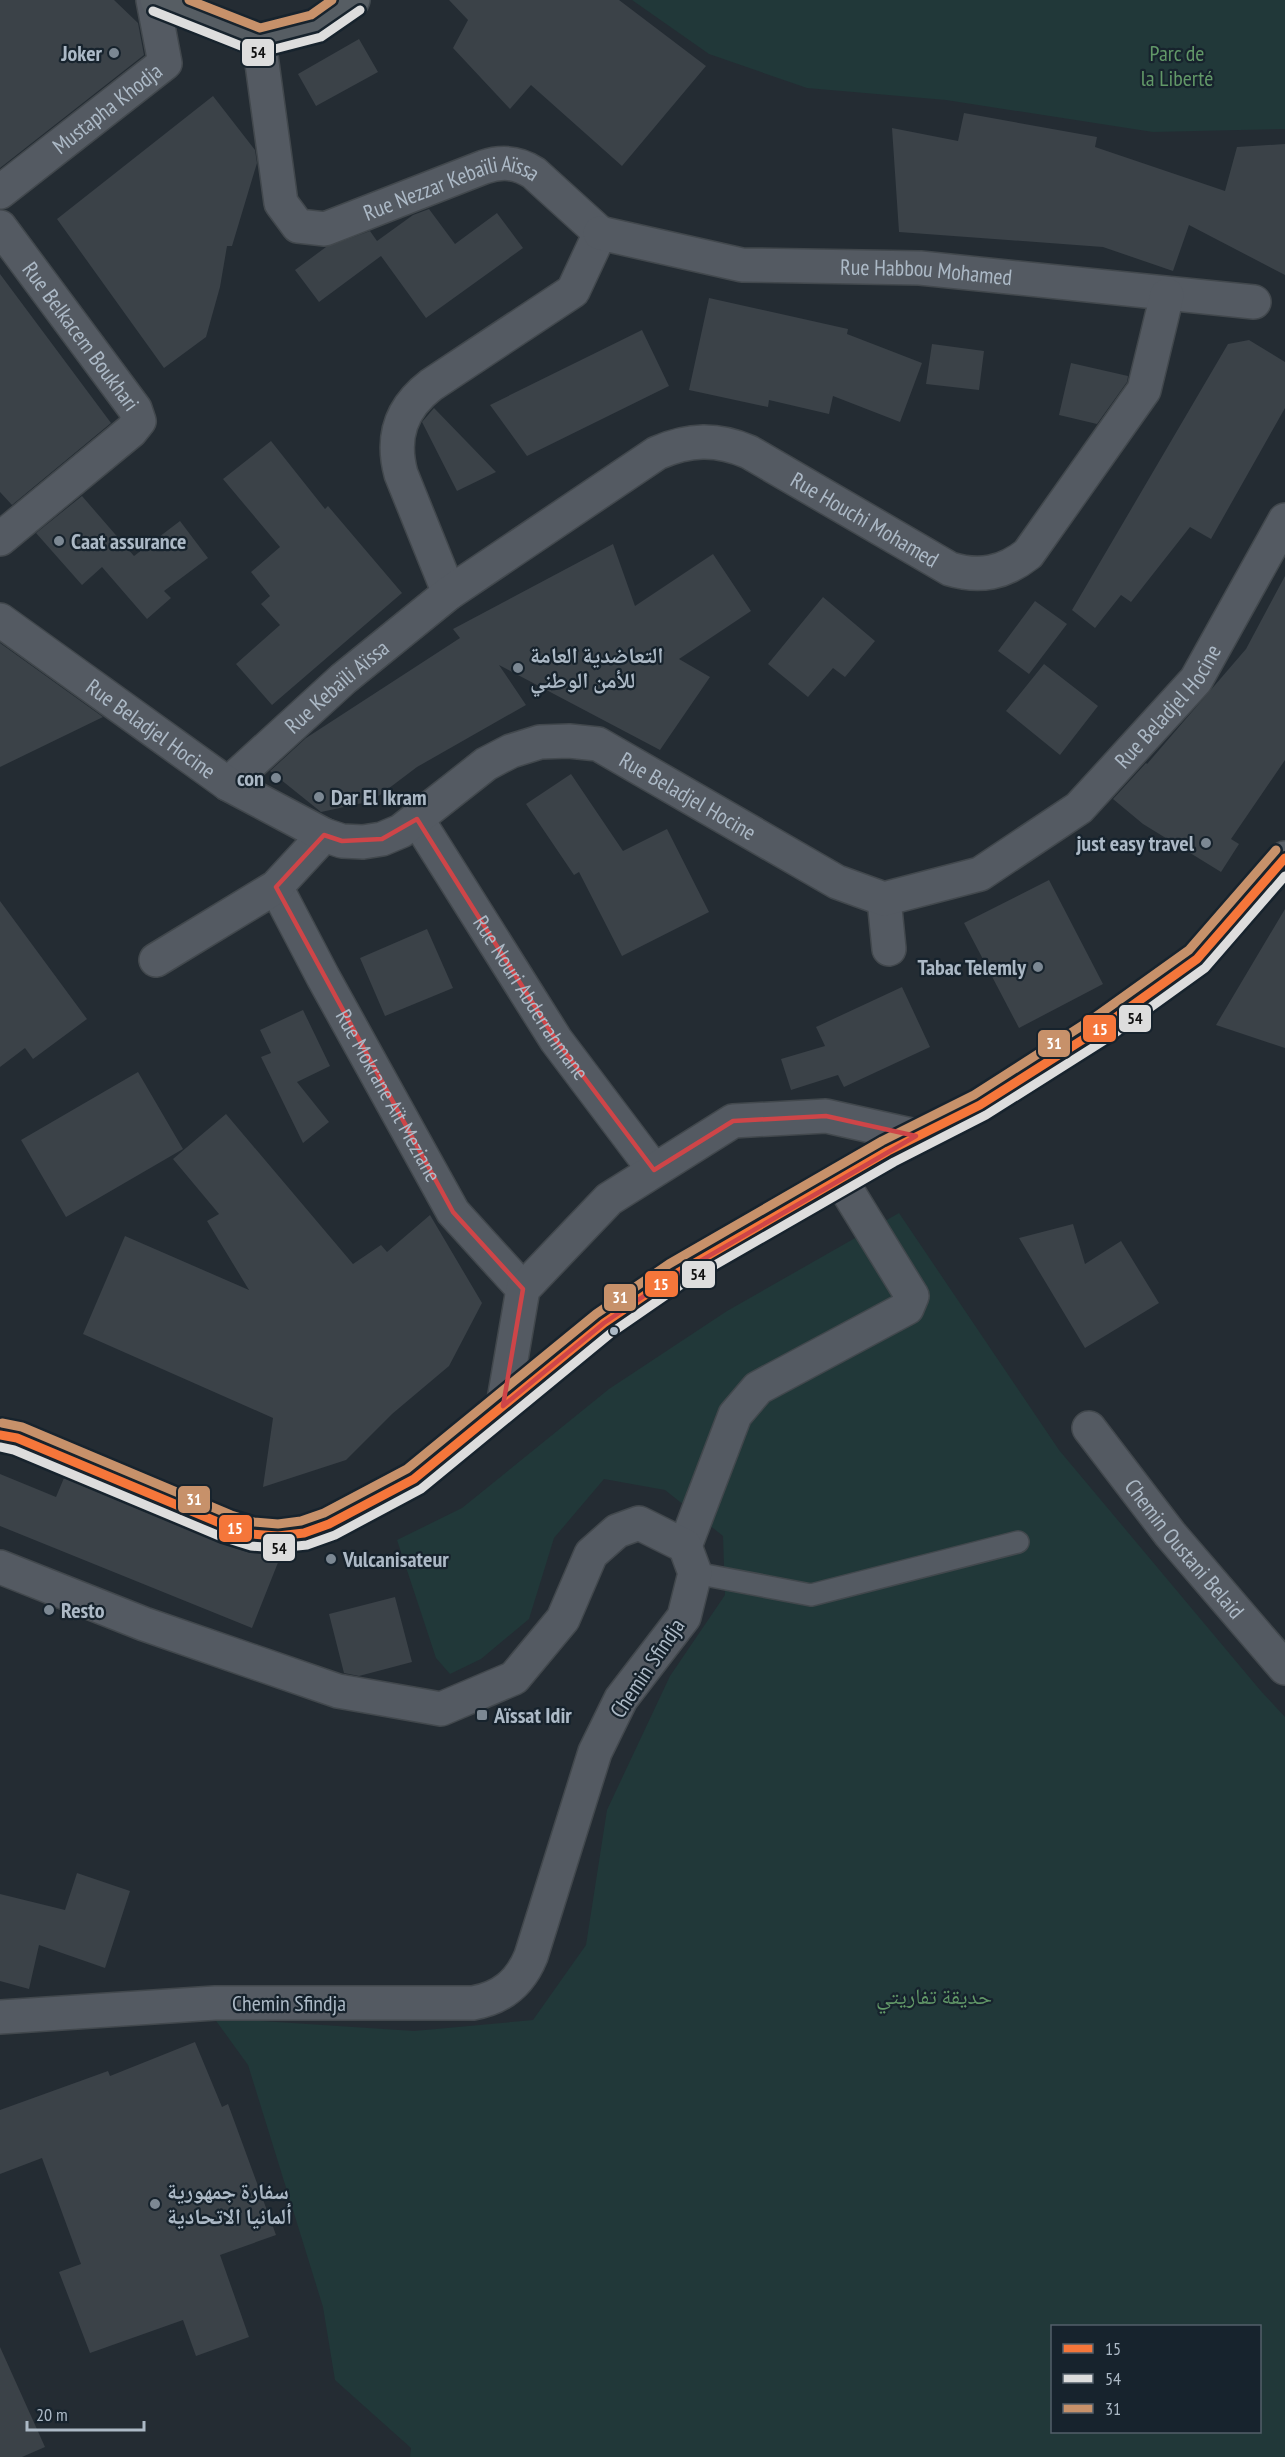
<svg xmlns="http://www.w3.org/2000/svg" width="1285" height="2457" viewBox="0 0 1285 2457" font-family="'PT Sans Narrow','Noto Naskh Arabic',sans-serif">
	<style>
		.green { fill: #213839; fill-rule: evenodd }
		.building { fill: #3b4248 }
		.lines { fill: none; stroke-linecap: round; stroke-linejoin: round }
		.service-casing { stroke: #42484d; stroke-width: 24 }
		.pedestrian-casing { stroke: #42484d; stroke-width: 36 }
		.minor-casing { stroke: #42484d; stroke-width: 36 }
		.tertiary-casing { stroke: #42484d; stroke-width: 36 }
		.secondary-casing { stroke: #42484d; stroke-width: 36 }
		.primary-casing { stroke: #41494f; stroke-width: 36 }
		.service { stroke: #545a62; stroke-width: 21 }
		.pedestrian { stroke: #545a62; stroke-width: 33 }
		.minor { stroke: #545a62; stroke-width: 33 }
		.tertiary { stroke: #545a62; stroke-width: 33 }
		.secondary { stroke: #575e66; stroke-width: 33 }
		.primary { stroke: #565d63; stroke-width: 33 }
		.bus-1-casing { stroke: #17232d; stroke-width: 14 }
		.bus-2-casing { stroke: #17232d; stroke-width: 14 }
		.bus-3-casing { stroke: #17232d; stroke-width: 14 }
		.bus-1 { stroke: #f5763a; stroke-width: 9 }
		.bus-2 { stroke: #ddd; stroke-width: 9 }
		.bus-3 { stroke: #c7916a; stroke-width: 9 }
		.marked { fill: none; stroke: #ce4548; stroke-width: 4.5; stroke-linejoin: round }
		.poi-dot { fill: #7c8893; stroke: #17232d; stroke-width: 2 }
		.bus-dot { fill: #acb9c6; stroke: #17232d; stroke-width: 2 }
		.labels { text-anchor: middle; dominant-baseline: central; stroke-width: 4.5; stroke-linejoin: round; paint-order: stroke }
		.poi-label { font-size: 22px; font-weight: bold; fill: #acb9c6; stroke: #17232d; text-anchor: start }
		.park-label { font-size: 22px; fill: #629868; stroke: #17232d }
		.street-label { font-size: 22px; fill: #acb9c6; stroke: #17232d }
		.line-badge { stroke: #17232d; stroke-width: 2 }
		.badge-label { font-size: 16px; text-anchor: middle; font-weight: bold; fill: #fff }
		.pale-badge-label { font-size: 16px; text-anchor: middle; font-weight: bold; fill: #111 }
	</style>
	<rect width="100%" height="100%" fill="#242c33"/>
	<!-- green -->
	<path class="green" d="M632 0H1285V129L1153 132 946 100 807 88 709 54Z
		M899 1213 1059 1450 1260 1690 1285 1717V2457H410L411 2448 335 2380 323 2307 248 2065 214 2018 414 2031 533 2020 586 1945 607 1810 670 1676 725 1595 723 1536 665 1490 604 1479 554 1538 529 1619 481 1659 450 1674 436 1658 397 1540 462 1508 609 1389 727 1311ZM1052 2326H1260V2432H1052Z"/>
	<!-- building -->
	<path class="building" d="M0 0H114L138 23 144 55 0 168Z
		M449 0H619L706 66 622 166 531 85 510 109 453 48 468 20Z
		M359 39 378 72 316 106 298 74Z
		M213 96 255 150 257 163 232 246H227L220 287 206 337 164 368 57 219Z
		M964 113 1097 137 1095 147 1225 191 1237 147 1285 144V275L1189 225 1173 271 1103 247 899 232 892 128 958 141Z
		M429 209 455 244 497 213 523 248 426 318 381 256 319 302 295 270 326 247 370 231 377 241 413 215Z
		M0 274 111 423 12 505 0 492Z
		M709 298 848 329 847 334 922 363 900 422 833 396 829 414 769 400 768 407 689 390Z
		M642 330 669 386 527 456 490 405Z
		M1249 340 1285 362V408L1211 539 1190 527 1131 602 1121 595 1095 628 1072 610 1228 344Z
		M932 344 984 351 979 390 926 384Z
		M1071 363 1128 376 1127 382 1097 424 1059 415Z
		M434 408 496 472 457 491 422 422Z
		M271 441 325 509 328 506 402 593 272 705 236 664 280 625 261 604 270 596 251 572 280 547 223 479Z
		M82 496 134 556 180 521 208 558 164 591 171 598 147 619 102 567 82 585 36 533Z
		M613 544 635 606 713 554 751 611 679 659 710 677 660 750 499 665 526 705 417 767 372 801 321 812 270 771 306 738 460 638 453 629Z
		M1285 576V760L1231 839 1239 844 1221 872 1143 824 1113 799 1146 763 1147 764 1246 649Z
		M823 597 875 641 845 677 833 668 808 697 768 664Z
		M1035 601 1067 624 1029 674 998 651Z
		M0 643 103 717 0 767Z
		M1044 664 1098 706 1060 755 1006 711Z
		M571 774 623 851 667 829 709 912 622 956 579 872 574 875 526 804Z
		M1049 880 1103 984 1019 1028 964 923Z
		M0 901 87 1019 33 1059 25 1048 0 1067Z
		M1285 909V1048L1216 1025Z
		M427 929 453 988 385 1016 360 958Z
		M902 987 930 1047 844 1087 838 1075 791 1090 781 1059 825 1046 816 1027Z
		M303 1010 330 1066 297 1082 329 1122 303 1143 261 1057 271 1053 260 1030Z
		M138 1072 183 1149 66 1217 21 1140Z
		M226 1114 353 1264 381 1245 387 1252 430 1215 482 1303 449 1366 392 1414 346 1460 263 1487 273 1418 83 1334 125 1236 249 1290 207 1221 219 1214 173 1159Z
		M1073 1224 1085 1264 1121 1241 1159 1303 1085 1348 1019 1238Z
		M0 1474 56 1497 64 1478 220 1543 247 1552 262 1554 279 1560 252 1628 0 1526Z
		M395 1597 412 1662 359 1676 344 1673 329 1614Z
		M77 1873 130 1891 105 1968 39 1945 29 1989 0 1981V1894L65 1910Z
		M195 2042 222 2107 228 2104 276 2235 220 2255 249 2337 196 2356 183 2320 90 2353 59 2272 81 2264 42 2158 0 2174V2110L108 2071 110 2076Z
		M0 2347 45 2447 22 2457H0Z"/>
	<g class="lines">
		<defs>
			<path id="service" d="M695 1573 811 1595 1018 1542"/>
			<g id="pedestrian">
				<path id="s1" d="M417 819 556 1040 654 1170"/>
				<path id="s2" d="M276 887 323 977 453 1212 523 1289"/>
				<path id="s3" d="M1089 1428 1170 1534 1285 1668"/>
			</g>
			<g id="minor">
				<path id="s4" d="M259 41 281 203 298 226 325 229 484 167C502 161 517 162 534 173L600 233 573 291 431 385C401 408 391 437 401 474L449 593"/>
				<path id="s5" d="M0 192 165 63 153 0"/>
				<path id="s6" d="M0 227 135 409 139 421 131 431 0 539"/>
				<path id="s7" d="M600 233 742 265 920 268 1254 302"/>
				<path id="s8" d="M228 784 343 679 449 593 657 453C689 439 717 438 749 452L950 569C980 578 1004 573 1028 554L1144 390 1167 295"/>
				<path d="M884 899 889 949"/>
				<path d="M156 960 276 887 324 835"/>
				<path d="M503 1406 523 1289 609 1199 733 1121 826 1116 916 1136"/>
				<path d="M685 1546 735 1415 758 1388 907 1308 912 1296 840 1179"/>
			</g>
			<g id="tertiary">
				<path id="s9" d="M0 620 228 784 324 835 342 841 363 842 382 839 401 831 486 764 511 751 540 742 569 741 598 744 837 882 884 899 980 874 1079 808 1196 680 1285 520"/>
				<path d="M0 1567 144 1624 338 1691 441 1709 514 1678 563 1619 591 1554 617 1531 639 1523 685 1546 695 1573 684 1617 621 1699 595 1752 531 1956C520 1983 502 1998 473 2003H215L0 2017"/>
			</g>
			<path id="secondary" d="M0 1435 17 1438 227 1526 252 1534 278 1536 304 1533 329 1524 414 1479 604 1323 676 1274 888 1151 980 1105 1101 1028 1197 959 1285 858"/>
			<path id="primary" d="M157 0 259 41 316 26 353 0"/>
		</defs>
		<!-- service casing -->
		<use href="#service" class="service-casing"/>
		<!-- pedestrian casing -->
		<use href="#pedestrian" class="pedestrian-casing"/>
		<!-- minor casing -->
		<use href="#minor" class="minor-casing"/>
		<!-- tertiary casing -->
		<use href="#tertiary" class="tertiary-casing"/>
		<!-- secondary casing -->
		<use href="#secondary" class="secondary-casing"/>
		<!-- primary casing -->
		<use href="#primary" class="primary-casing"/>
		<!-- service -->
		<use href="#service" class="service"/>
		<!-- pedestrian -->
		<use href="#pedestrian" class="pedestrian"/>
		<!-- minor -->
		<use href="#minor" class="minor"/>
		<!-- tertiary -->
		<use href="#tertiary" class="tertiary"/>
		<!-- secondary -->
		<use href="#secondary" class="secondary"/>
		<!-- primary -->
		<use href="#primary" class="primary"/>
		<defs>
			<path id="bus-1" d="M0 1435 17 1438 227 1526 252 1534 278 1536 304 1533 329 1524 414 1479 604 1323 676 1274 888 1151 980 1105 1101 1028 1197 959 1285 858"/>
			<path id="bus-2" d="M153 11 259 53 321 37 360 10
				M0 1447 14 1450 222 1537 251 1546 278 1548 307 1545 335 1535 421 1489 611 1333 682 1284 894 1162 986 1115 1108 1038 1205 968 1285 876"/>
			<path id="bus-3" d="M189 0 260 28 311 15 332 0
				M2 1423 22 1427 231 1515 254 1522 278 1524 301 1521 324 1513 407 1469 596 1314 669 1264 882 1141 974 1095 1094 1018 1189 950 1276 850"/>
		</defs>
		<!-- bus-1 casing -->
		<use href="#bus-1" class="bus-1-casing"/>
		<!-- bus-2 casing -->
		<use href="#bus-2" class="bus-2-casing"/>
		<!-- bus-3 casing -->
		<use href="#bus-3" class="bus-3-casing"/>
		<!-- bus-1 -->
		<use href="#bus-1" class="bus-1"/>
		<!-- bus-2 -->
		<use href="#bus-2" class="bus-2"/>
		<!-- bus-3 -->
		<use href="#bus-3" class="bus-3"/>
	</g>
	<!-- marked area -->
	<path class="marked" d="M417 819 556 1040 654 1170 733 1121 826 1116 916 1136 669 1279 604 1323 503 1406 523 1289 453 1212 276 887 324 835 342 841 382 839Z"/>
	<!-- markers -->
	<g class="poi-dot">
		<circle cx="114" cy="53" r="6"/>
		<circle cx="59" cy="541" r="6"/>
		<circle cx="518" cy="668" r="6"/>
		<circle cx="276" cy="778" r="6"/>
		<circle cx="319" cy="797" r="6"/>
		<circle cx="1206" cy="843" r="6"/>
		<circle cx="1038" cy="967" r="6"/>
		<circle cx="331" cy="1559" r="6"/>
		<circle cx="49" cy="1610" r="6"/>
		<rect x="476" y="1709" width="12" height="12" rx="3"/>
		<circle cx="155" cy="2204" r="6"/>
	</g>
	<circle class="bus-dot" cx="614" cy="1331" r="5"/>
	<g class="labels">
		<!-- poi labels -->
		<g class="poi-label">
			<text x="102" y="53" text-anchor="end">Joker</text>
			<text x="71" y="541">Caat assurance</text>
			<text x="530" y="655">التعاضدية العامة<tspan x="530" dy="25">للأمن الوطني</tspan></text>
			<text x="264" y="778" text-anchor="end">con</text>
			<text x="331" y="797">Dar El Ikram</text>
			<text x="1194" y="843" text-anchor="end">just easy travel</text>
			<text x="1026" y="967" text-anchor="end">Tabac Telemly</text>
			<text x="343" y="1559">Vulcanisateur</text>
			<text x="61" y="1610">Resto</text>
			<text x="494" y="1715">Aïssat Idir</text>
			<text x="167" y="2191">سفارة جمهورية<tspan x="167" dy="25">ألمانيا الاتحادية</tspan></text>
		</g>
		<!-- park labels -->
		<g class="park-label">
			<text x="1177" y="53">Parc de<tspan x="1177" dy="25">la Liberté</tspan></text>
			<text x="934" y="1996">حديقة تفاريتي</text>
		</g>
		<!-- street labels -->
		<g class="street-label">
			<text stroke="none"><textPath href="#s5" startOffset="136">Mustapha Khodja</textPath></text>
			<text stroke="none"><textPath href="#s4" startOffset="354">Rue Nezzar Kebaïli Aïssa</textPath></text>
			<text stroke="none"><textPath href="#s7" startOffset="330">Rue Habbou Mohamed</textPath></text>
			<text stroke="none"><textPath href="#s6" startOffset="136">Rue Belkacem Boukhari</textPath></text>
			<text stroke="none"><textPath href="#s8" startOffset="772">Rue Houchi Mohamed</textPath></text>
			<text stroke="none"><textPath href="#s8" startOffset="146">Rue Kebaïli Aïssa</textPath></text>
			<text stroke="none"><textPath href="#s9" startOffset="1374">Rue Beladjel Hocine</textPath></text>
			<text stroke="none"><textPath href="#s9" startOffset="186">Rue Beladjel Hocine</textPath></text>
			<text stroke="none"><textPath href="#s9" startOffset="798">Rue Beladjel Hocine</textPath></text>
			<text stroke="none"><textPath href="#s1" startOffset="212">Rue Nouri Abderrahmane</textPath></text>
			<text stroke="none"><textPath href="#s2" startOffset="237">Rue Mokrane Aït Meziane</textPath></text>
			<text stroke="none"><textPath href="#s3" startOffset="154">Chemin Oustani Belaid</textPath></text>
			<text transform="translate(647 1668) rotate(-56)">Chemin Sfindja</text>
			<text x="289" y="2003">Chemin Sfindja</text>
		</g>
	</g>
	<g class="line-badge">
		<rect x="241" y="38" width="34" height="29" rx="6" fill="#ddd"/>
		<rect x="1118" y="1004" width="34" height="29" rx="6" fill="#ddd"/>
		<rect x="1082" y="1014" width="35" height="29" rx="6" fill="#f5763a"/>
		<rect x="1037" y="1029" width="34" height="29" rx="6" fill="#c7916a"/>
		<rect x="681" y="1260" width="35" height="29" rx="6" fill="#ddd"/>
		<rect x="644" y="1270" width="35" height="28" rx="6" fill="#f5763a"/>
		<rect x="603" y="1283" width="34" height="29" rx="6" fill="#c7916a"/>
		<rect x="177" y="1485" width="34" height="29" rx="6" fill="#c7916a"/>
		<rect x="218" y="1514" width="35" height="29" rx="6" fill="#f5763a"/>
		<rect x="262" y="1533" width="34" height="29" rx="6" fill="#ddd"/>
	</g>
	<g class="badge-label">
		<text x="1100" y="1035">15</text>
		<text x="1054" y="1049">31</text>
		<text x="661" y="1290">15</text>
		<text x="620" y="1303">31</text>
		<text x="194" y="1505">31</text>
		<text x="235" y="1534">15</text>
	</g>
	<g class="pale-badge-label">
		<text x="258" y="58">54</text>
		<text x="1135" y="1024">54</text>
		<text x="698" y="1280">54</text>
		<text x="279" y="1554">54</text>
	</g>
	<!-- legend -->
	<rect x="1051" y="2325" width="210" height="108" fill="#17232d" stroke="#535f6a" stroke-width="1.5"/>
	<rect x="1063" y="2344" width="30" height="9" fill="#f5763a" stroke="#535f6a" stroke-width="1.5"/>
	<text x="1105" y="2355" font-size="18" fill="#acb9c6">15</text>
	<rect x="1063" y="2374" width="30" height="9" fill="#dddddd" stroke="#535f6a" stroke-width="1.5"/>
	<text x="1105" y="2385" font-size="18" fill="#acb9c6">54</text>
	<rect x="1063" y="2404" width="30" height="9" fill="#c7916a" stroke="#535f6a" stroke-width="1.5"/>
	<text x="1105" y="2415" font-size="18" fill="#acb9c6">31</text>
	<!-- scale -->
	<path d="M27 2421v9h117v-9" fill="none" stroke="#acb9c6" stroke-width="3"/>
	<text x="36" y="2421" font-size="18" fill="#acb9c6" stroke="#17232d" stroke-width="4.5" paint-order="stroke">20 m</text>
</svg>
